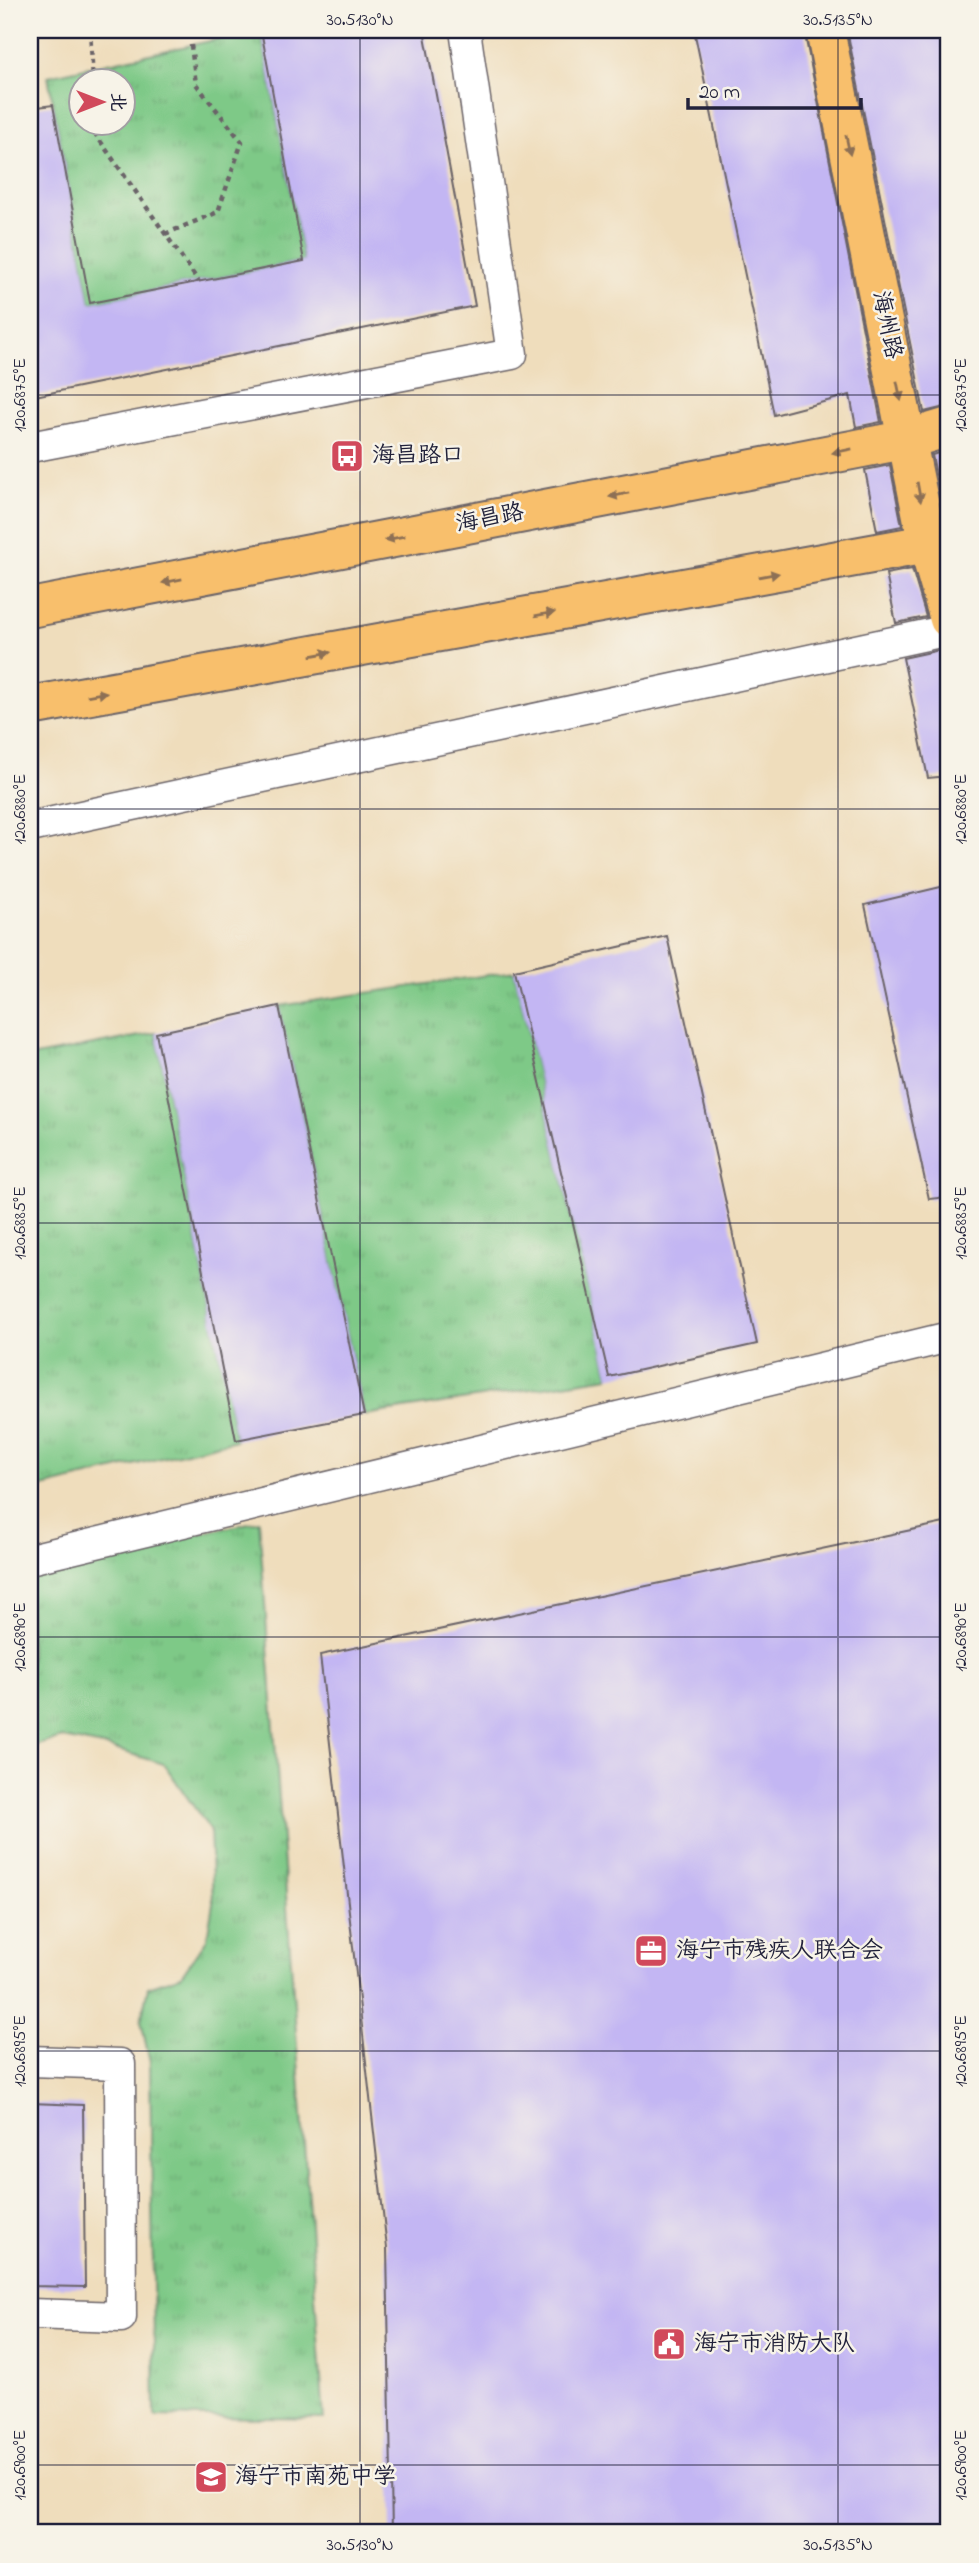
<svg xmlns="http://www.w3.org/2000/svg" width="979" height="2563" viewBox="0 0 979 2563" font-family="'Indie Flower','LXGW WenKai TC',sans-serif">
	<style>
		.grass { fill: url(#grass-tufts); stroke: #507661; stroke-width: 2; fill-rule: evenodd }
		.building { fill: #c3b6f3 }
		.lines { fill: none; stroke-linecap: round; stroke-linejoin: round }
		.lane-casing { stroke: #6a6368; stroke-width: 33 }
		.primary-casing { stroke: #6a6368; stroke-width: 42 }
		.path { stroke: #6a6368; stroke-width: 4.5; stroke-dasharray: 5 5; stroke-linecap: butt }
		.lane { stroke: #fff; stroke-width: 30 }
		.primary { stroke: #f8bf6c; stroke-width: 38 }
		.oneway { fill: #8d7054 }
		.ticks { fill: none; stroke: #22223b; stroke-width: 2; stroke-opacity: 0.45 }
		.labels { text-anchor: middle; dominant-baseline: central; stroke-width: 5; stroke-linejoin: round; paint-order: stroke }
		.street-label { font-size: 23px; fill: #22223b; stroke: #f7f3e8 }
		.poi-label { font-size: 23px; fill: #22223b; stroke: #f7f3e8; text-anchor: start }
		.neatline { fill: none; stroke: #22223b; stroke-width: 2.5 }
		.ticks-label { font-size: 18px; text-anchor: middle; fill: #22223b }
	</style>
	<defs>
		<pattern id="grass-tufts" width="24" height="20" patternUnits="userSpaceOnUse" patternTransform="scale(1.75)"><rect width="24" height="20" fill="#7ec987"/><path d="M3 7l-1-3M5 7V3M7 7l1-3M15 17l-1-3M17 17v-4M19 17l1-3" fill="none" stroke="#6dac75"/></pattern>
	</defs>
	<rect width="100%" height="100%" fill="#f7f3e8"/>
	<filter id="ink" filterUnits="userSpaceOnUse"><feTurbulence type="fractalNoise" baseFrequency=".0143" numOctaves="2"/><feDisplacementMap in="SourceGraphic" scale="14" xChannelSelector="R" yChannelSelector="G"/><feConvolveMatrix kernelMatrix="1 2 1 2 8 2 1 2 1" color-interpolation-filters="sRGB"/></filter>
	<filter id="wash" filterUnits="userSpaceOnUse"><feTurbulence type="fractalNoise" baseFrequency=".00686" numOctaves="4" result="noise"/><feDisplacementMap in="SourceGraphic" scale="28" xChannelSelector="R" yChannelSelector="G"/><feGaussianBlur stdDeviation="1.57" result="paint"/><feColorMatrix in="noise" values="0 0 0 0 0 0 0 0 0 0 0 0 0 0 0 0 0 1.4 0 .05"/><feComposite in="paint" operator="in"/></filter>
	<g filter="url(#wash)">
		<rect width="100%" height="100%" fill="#efddbc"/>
		<!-- grass -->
		<path class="grass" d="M261 30 304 261 90 303 48 76ZM80 80H122V122H80Z
			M514 971 609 1377 364 1415 279 1006Z
			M156 1033 236 1440 30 1490V1057Z
			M259 1521 324 2419 155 2416 150 2063 141 2021 148 1987 181 1976 207 1939 213 1903 210 1830 164 1764 108 1747 63 1738 30 1747V1569Z"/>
		<g id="blocks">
			<!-- building -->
			<path class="building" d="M261 30H424L475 306 30 397V108L53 105 90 303 304 261Z
				M694 30H804L881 422 856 427 850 395 774 415Z
				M847 30H949V406L924 412Z
				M949 450V519H945L932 455Z
				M890 465 902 526 877 531 865 470Z
				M912 569 926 617 896 623 886 574Z
				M949 648V776L928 778 903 658Z
				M949 885V1197L929 1199 865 905Z
				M667 936 757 1344 609 1377 514 971Z
				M279 1006 364 1415 236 1440 156 1033Z
				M949 1522V2533H392L387 2248 320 1655Z
				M30 2103 83 2105 85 2287 30 2286Z"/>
		</g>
	</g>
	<g filter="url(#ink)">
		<use href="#blocks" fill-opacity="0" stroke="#6a6368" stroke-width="2"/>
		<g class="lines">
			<defs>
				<path id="lane" d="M30 447 512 354 465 30
					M30 827 949 630
					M30 1559 949 1337
					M30 2061 120 2064 121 2317 30 2314"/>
				<path id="primary" d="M825 30 928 546 949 619
					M30 608 909 439 949 427
					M30 706 949 540"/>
			</defs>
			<!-- lane casing -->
			<use href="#lane" class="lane-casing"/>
			<!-- primary casing -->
			<use href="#primary" class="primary-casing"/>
			<!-- path -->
			<path class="path" d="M90 30 93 80
				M96 122V135L199 282
				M165 234 218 212 242 142 196 84 191 45"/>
			<!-- lane -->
			<use href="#lane" class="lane"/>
			<!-- primary -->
			<use href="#primary" class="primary"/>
		</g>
		<!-- one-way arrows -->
		<defs><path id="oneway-solid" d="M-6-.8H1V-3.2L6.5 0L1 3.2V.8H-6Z" transform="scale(1.75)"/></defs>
		<g class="oneway">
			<use href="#oneway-solid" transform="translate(848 145) rotate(78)"/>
			<use href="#oneway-solid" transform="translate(899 391) rotate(78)"/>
			<use href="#oneway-solid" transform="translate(842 451) rotate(169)"/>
			<use href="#oneway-solid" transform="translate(919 492) rotate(80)"/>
			<use href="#oneway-solid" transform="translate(619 495) rotate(169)"/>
			<use href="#oneway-solid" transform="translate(395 538) rotate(169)"/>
			<use href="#oneway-solid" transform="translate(769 575) rotate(-10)"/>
			<use href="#oneway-solid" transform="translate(172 581) rotate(169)"/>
			<use href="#oneway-solid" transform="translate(545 614) rotate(-10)"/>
			<use href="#oneway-solid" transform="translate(321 654) rotate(-10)"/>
			<use href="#oneway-solid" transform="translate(97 694) rotate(-10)"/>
		</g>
	</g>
	<!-- ticks -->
	<path class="ticks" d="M360 30V2533M838 30V2533M30 395H949M30 809H949M30 1223H949M30 1637H949M30 2051H949M30 2465H949"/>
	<!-- icons -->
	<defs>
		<symbol id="bus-square" viewBox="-11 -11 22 22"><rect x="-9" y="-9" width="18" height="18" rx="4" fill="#d1495b" stroke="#f7f3e8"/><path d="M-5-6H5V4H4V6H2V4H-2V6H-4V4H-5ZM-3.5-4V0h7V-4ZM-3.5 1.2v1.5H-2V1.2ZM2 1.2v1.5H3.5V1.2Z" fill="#fff"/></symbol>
		<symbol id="office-square" viewBox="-11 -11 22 22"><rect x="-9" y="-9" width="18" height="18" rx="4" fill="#d1495b" stroke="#f7f3e8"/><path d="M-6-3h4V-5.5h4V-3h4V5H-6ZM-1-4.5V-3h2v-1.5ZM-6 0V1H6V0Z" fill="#fff"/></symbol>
		<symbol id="civic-square" viewBox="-11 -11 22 22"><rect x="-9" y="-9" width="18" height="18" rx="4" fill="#d1495b" stroke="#f7f3e8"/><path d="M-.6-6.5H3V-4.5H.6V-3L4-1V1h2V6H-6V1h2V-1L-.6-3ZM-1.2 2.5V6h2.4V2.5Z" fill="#fff"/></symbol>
		<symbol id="school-square" viewBox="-11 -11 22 22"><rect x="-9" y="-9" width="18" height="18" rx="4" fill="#d1495b" stroke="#f7f3e8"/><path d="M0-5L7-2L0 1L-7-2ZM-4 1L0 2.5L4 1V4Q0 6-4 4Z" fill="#fff"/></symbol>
	</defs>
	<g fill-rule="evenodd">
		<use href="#bus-square" x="328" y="437" width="38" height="38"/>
		<use href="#office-square" x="632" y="1932" width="38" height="38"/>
		<use href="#civic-square" x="650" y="2325" width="38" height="38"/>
		<use href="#school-square" x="192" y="2458" width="38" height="38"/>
	</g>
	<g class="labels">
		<!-- street labels -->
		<g class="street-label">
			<text transform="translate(886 325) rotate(78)">海州路</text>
			<text transform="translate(490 519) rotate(-11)">海昌路</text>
		</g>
		<!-- poi labels -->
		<g class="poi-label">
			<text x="372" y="456">海昌路口</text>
			<text x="676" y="1951">海宁市残疾人联合会</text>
			<text x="694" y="2344">海宁市消防大队</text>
			<text x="235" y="2477">海宁市南苑中学</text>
		</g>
	</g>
	<!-- margin -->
	<rect width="979" height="2563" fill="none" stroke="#f7f3e8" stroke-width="77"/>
	<!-- north arrow -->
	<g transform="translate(102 102) rotate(90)"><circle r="33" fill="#f7f3e8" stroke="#a29fa3" stroke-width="2"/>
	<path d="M0-5L12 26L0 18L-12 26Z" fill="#d1495b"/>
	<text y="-10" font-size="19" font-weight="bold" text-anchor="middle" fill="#22223b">北</text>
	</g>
	<!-- scale -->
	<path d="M688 98v10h173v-10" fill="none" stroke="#22223b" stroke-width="3.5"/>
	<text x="699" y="98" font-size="21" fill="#22223b" stroke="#f7f3e8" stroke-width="5" paint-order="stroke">20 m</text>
	<rect x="38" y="38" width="902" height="2486" class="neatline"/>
	<g class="ticks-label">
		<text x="360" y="25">30.5130°N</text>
		<text x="838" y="25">30.5135°N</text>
		<text transform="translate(960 395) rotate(-90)" y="6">120.6875°E</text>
		<text transform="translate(19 395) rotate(-90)" y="6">120.6875°E</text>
		<text transform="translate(19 809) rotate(-90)" y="6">120.6880°E</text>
		<text transform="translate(960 809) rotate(-90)" y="6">120.6880°E</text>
		<text transform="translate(960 1223) rotate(-90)" y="6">120.6885°E</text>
		<text transform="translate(19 1223) rotate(-90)" y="6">120.6885°E</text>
		<text transform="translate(960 1637) rotate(-90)" y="6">120.6890°E</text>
		<text transform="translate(19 1637) rotate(-90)" y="6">120.6890°E</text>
		<text transform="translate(960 2051) rotate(-90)" y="6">120.6895°E</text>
		<text transform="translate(19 2051) rotate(-90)" y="6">120.6895°E</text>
		<text transform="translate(19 2465) rotate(-90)" y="6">120.6900°E</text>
		<text transform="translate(960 2465) rotate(-90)" y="6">120.6900°E</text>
		<text x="360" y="2550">30.5130°N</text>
		<text x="838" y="2550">30.5135°N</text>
	</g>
</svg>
